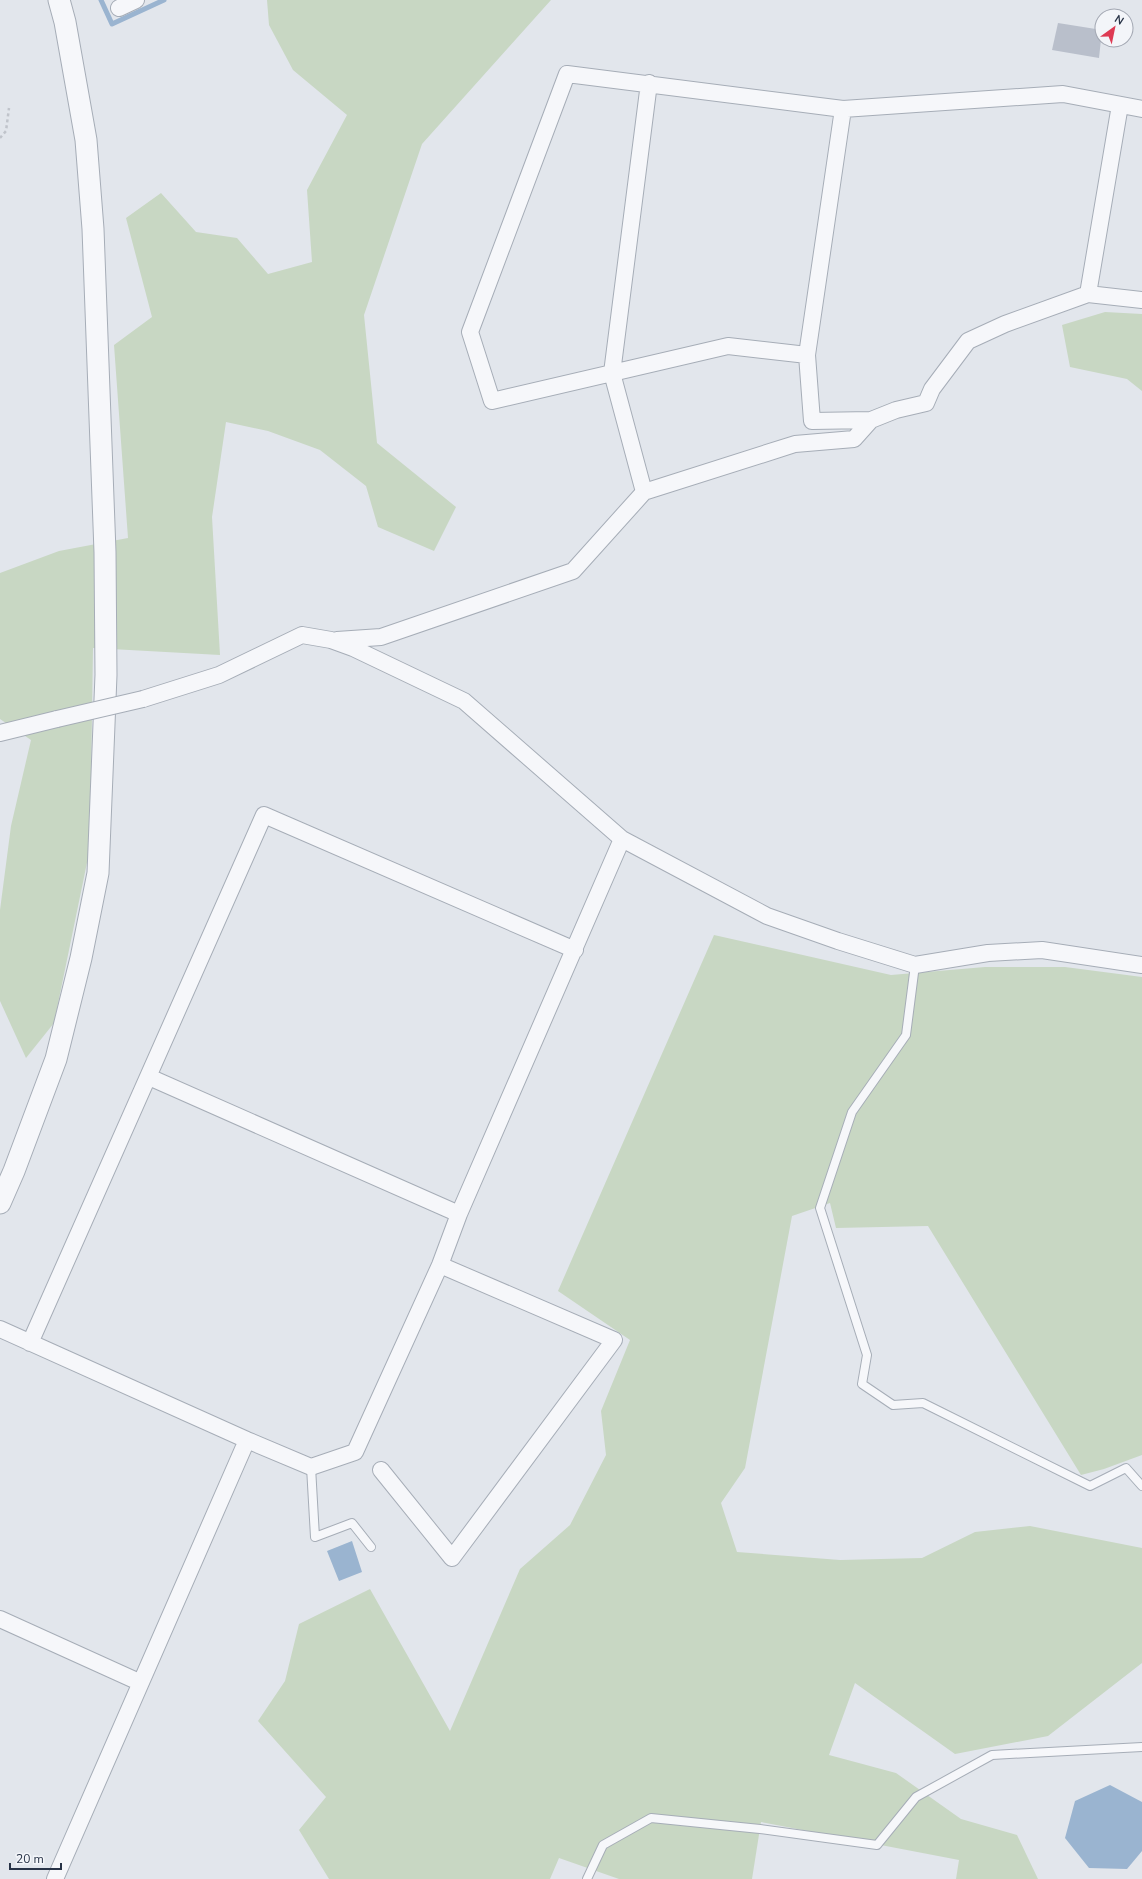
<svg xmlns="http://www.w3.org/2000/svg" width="1142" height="1879" viewBox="0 0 1142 1879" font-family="'Nunito Sans',sans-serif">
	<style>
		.green { fill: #c8d7c3 }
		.water { fill: #9ab4d0 }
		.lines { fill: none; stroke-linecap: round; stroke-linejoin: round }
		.stream { stroke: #9ab4d0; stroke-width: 5 }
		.building { fill: #b9bfcb }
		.service-casing { stroke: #a6adb7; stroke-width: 10 }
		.minor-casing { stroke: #a6adb7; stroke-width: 18 }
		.tertiary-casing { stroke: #a6adb7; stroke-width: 23 }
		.path { stroke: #c0c4cb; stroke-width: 2.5; stroke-dasharray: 3 3; stroke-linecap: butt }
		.service { stroke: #f6f7fa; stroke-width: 8 }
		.minor { stroke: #f6f7fa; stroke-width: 16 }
		.tertiary { stroke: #f6f7fa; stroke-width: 21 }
		.minor-bridge-casing { stroke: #a6adb7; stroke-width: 18; stroke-linecap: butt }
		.minor-bridge { stroke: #f6f7fa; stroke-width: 16 }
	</style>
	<rect width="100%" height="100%" fill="#e2e6ec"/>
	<!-- green -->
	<path class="green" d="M267 0H551L422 144 364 315 377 443 456 507 434 551 378 527 366 486 320 450 268 431 226 422 212 517 220 655 93 648 90 848 54 1023 26 1058 0 1001V910L11 826 31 740 0 719V573L59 551 128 538 114 345 152 317 126 218 161 193 196 232 237 238 268 274 312 262 307 190 347 115 293 70 269 25Z
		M1105 312 1142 314V391L1127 379 1070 367 1062 325Z
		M714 935 891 975 985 967H1065L1142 977V1455L1104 1469 1081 1475 928 1226 836 1228 830 1203 792 1216 745 1468 721 1503 737 1552 840 1560 922 1558 975 1532 1030 1526 1142 1548V1663L1048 1736 955 1754 855 1683 829 1755 896 1773 961 1819 1017 1835 1038 1879H956L959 1860 761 1822 752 1879H619L559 1858 550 1879H329L299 1830 326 1797 258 1721 285 1681 299 1624 370 1589 450 1731 520 1569 570 1525 606 1455 601 1411 630 1340 558 1291Z"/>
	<!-- water -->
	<path class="water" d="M352 1541 362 1572 339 1581 327 1551Z
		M1110 1785 1142 1802V1851L1127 1869 1089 1868 1065 1838 1075 1801Z"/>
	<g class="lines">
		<!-- stream -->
		<path class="stream" d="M101 0 112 24 164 0"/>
	</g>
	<!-- building -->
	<path class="building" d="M1058 23 1102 30 1099 58 1052 50Z"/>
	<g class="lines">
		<defs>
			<path id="service" d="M915 965 906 1035 852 1112 820 1208 867 1355 862 1384 893 1405 923 1403 1090 1486 1126 1468 1142 1486
				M311 1467 315 1537 352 1523 371 1547
				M587 1879 603 1845 651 1818 760 1829 877 1845 916 1797 992 1755 1142 1747"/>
			<path id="minor" d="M119 8 136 0
				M843 109 807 355 812 421 871 420 896 410 926 403 932 389 968 341 1005 324 1088 294 1142 300
				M1088 294 1120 105
				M807 355 728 346 492 401 470 332 567 74 843 109 1063 94 1142 109
				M644 492 612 373 649 83
				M337 640 381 637 573 571 644 492 795 444 854 439 871 420
				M143 699 219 675 302 635 331 640 353 648 464 701 622 839 767 916 838 941 915 965 988 953 1042 950 1142 965
				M0 733 57 719
				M149 1077 459 1214
				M0 1329 247 1440 311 1467 355 1452 440 1265 459 1214 622 839
				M30 1343 264 815 575 950
				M381 1470 452 1558 614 1340 440 1265
				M0 1619 139 1682
				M55 1879 247 1440"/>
			<path id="tertiary" d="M0 1203 14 1171 56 1059 81 958 98 873 106 675 105 552 93 229 86 140 65 22 59 0"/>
		</defs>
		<!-- service casing -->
		<use href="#service" class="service-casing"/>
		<!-- minor casing -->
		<use href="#minor" class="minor-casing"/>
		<!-- tertiary casing -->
		<use href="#tertiary" class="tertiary-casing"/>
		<!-- path -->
		<path class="path" d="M0 138 6 131 9 108"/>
		<!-- service -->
		<use href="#service" class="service"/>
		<!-- minor -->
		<use href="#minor" class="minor"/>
		<!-- tertiary -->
		<use href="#tertiary" class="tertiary"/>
		<defs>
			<path id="minor-bridge" d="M57 719 143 699"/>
		</defs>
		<!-- minor-bridge casing -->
		<use href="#minor-bridge" class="minor-bridge-casing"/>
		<!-- minor-bridge -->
		<use href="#minor-bridge" class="minor-bridge"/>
	</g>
	<!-- north arrow -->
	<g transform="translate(1114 28) rotate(33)"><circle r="19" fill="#f3f5f9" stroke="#a2a7b2"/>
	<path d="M0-3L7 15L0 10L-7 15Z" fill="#de3a53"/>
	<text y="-6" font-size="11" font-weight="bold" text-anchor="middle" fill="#283347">N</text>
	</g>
	<!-- scale -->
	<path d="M10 1863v6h51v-6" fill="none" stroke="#283347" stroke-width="2"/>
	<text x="16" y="1863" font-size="12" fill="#283347" stroke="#f3f5f9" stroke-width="3" paint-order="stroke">20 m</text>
</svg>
